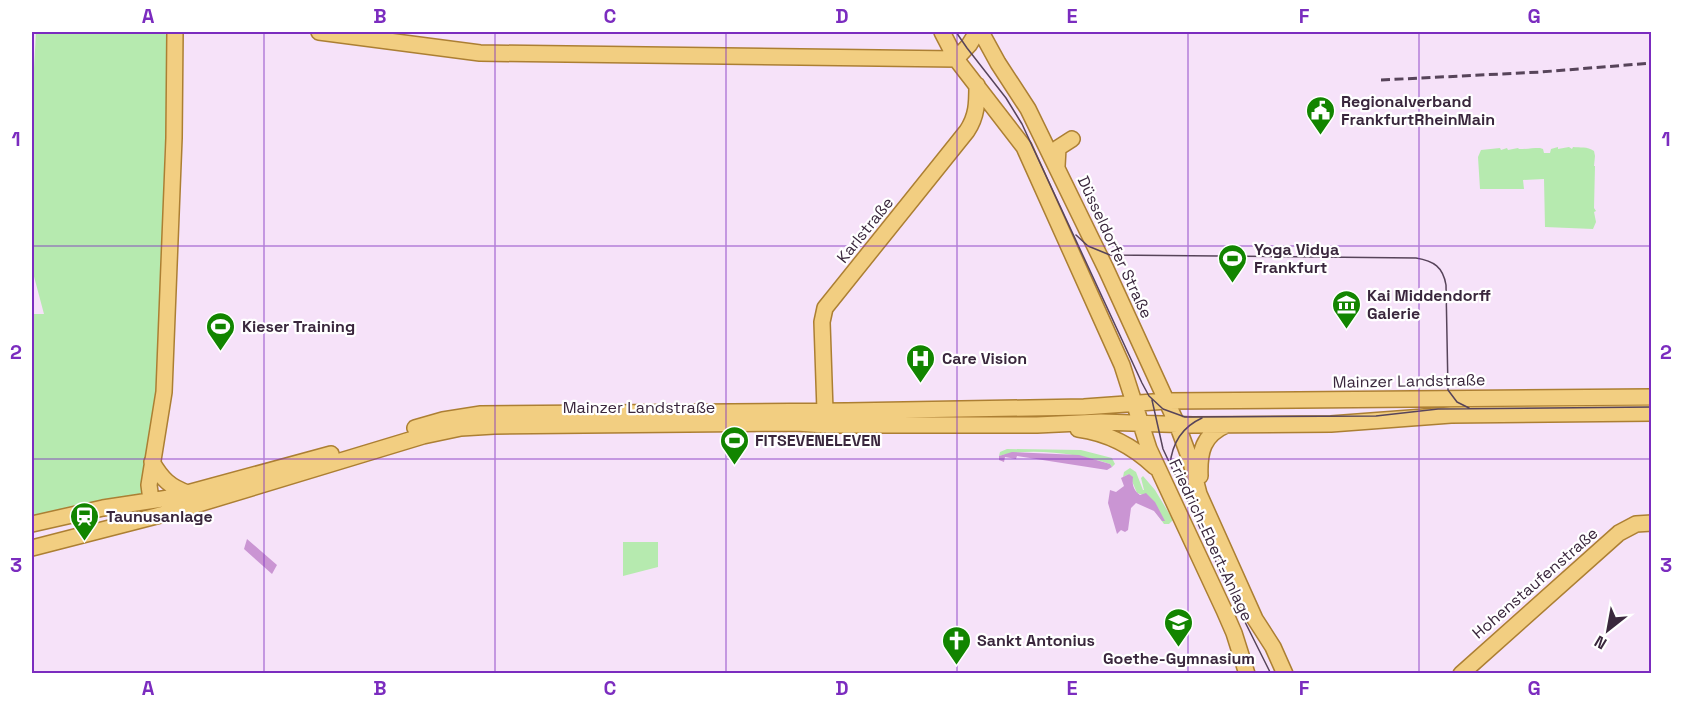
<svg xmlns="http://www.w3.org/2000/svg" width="1683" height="705" viewBox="0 0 1683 705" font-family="'Space Grotesk',sans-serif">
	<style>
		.green { fill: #b6eaaf }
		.water { fill: #ca95d3 }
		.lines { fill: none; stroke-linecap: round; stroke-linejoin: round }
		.major-casing { stroke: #ac7f33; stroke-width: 18 }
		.major { stroke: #f2ce81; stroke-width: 15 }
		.tram { stroke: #57445a; stroke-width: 1.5 }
		.rail { stroke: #57445a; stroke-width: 3; stroke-dasharray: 9 4.5; stroke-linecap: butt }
		.grid { fill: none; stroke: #7b2cbf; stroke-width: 1.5; stroke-opacity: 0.55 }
		.labels { text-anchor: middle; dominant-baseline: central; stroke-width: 4.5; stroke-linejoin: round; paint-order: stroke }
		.poi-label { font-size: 16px; font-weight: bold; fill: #3a273d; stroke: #fff; text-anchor: start }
		.street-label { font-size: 16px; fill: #3a273d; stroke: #fff }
		.neatline { fill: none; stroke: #7b2cbf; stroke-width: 2 }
		.grid-label { font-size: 20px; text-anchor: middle; font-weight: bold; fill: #7b2cbf }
	</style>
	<rect width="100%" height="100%" fill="#f6e2f9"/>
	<!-- green -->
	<path class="green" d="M36 32H165L173 56 165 141 158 391 142 495 32 524V314H44L32 269V104Z
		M1558 147V149L1569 147 1572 149 1573 147C1580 148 1587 146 1594 151L1595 156 1594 166H1595L1594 208 1596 211 1594 212 1596 222 1593 229 1545 227 1544 179 1523 180 1524 189H1480L1478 157 1481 150 1500 148 1501 150 1507 148 1508 150 1518 148 1519 149C1528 149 1532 148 1540 148L1543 149 1544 153H1550L1551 149Z
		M1007 449 1081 450 1112 458 1115 464 1112 467 1110 464C1081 454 1029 447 999 456L1000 452Z
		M1130 468 1136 472 1143 490H1144L1141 478 1143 476 1155 490 1173 520 1169 524H1164L1143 495 1137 493 1129 474 1123 477 1124 472Z
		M623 542H658V567L623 576Z"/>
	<!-- water -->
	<path class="water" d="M1012 452 1079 455 1110 464 1112 467 1107 470 1017 456 1016 459 1005 457 1004 462 999 460V456Z
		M1129 474 1133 477C1132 484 1133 490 1140 495L1146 493 1155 502 1165 521H1162L1154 511 1136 503 1131 508 1128 530 1125 532 1121 530 1117 534 1108 503 1110 490 1116 492 1124 486 1121 478Z
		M247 539 277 565 272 574 244 549Z"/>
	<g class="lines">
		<defs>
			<path id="major" d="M319 32 480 53 956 59
				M942 32 956 59 1024 147 1122 365 1149 449 1224 610 1234 633 1247 674
				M981 32 998 63 1028 109 1106 269 1177 424 1190 459 1199 494 1255 619 1273 647 1285 674
				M956 59 969 45 977 32
				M1057 166 1058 148 1072 139
				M825 411 822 322 825 308 967 131C977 116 977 103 977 85
				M415 428 443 420 481 414 847 411 1084 407 1167 401 1652 397
				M1078 429C1108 433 1133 446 1155 467
				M152 462C162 479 170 487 188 493
				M1200 476C1199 452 1203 435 1226 425
				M151 500 149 485 164 392 174 138 175 32
				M32 524 103 508 169 498 331 454
				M32 548 172 512 423 436 461 428 494 426 797 423 824 425H1037L1101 422 1193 425 1331 424 1451 415 1652 413
				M1461 674 1619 533 1636 524 1652 523"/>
		</defs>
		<!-- major casing -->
		<use href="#major" class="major-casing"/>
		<!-- major -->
		<use href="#major" class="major"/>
		<!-- tram -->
		<path class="tram" d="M956 32 967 48 1006 98 1022 124 1142 383 1149 396 1163 409 1185 417 1376 416 1438 409 1652 407
			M1076 235 1088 246 1110 255 1416 258C1434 261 1443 267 1446 285L1448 390 1457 402 1469 408
			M1152 400 1163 449 1232 596 1271 674
			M1170 465C1172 444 1182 427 1202 418"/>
		<!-- rail -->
		<path class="rail" d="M1381 80 1541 72 1652 63"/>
	</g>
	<!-- grid -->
	<path class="grid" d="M264 32V674M495 32V674M726 32V674M957 32V674M1188 32V674M1419 32V674M32 246H1652M32 459H1652"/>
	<!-- icons -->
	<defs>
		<symbol id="civic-pin" viewBox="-11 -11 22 30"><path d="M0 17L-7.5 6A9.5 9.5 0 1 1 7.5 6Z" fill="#128500" stroke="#fff"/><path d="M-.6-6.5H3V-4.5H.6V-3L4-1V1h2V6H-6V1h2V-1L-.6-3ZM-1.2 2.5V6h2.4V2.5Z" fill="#fff"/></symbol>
		<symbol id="stadium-pin" viewBox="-11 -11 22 30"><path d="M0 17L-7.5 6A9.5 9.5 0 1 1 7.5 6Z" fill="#128500" stroke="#fff"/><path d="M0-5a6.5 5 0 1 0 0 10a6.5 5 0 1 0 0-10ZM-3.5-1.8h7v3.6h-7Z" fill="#fff"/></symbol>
		<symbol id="museum-pin" viewBox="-11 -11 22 30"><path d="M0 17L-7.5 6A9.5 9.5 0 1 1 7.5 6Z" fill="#128500" stroke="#fff"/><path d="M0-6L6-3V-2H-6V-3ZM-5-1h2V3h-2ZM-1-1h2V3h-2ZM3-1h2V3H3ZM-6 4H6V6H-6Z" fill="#fff"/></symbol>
		<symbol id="hospital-pin" viewBox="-11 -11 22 30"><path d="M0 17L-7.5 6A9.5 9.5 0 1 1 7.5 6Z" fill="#128500" stroke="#fff"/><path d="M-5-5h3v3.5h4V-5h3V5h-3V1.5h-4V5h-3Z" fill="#fff"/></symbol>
		<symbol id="station-pin" viewBox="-11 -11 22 30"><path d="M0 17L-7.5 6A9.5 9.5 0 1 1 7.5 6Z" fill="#128500" stroke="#fff"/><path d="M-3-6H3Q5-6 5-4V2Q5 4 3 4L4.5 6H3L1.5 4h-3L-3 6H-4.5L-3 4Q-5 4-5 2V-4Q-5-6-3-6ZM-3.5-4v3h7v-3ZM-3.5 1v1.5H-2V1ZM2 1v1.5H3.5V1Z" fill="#fff"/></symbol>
		<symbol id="school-pin" viewBox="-11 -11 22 30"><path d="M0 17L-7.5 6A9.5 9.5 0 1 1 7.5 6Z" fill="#128500" stroke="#fff"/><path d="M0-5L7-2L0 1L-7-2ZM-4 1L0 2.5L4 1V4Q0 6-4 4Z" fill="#fff"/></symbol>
		<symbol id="church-pin" viewBox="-11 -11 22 30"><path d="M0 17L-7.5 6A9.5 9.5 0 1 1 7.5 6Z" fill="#128500" stroke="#fff"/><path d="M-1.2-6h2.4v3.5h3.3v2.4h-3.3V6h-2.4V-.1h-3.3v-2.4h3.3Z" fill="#fff"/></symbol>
	</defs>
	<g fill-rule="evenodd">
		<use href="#civic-pin" x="1304" y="94" width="33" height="45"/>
		<use href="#stadium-pin" x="1216" y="242" width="33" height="45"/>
		<use href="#museum-pin" x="1330" y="288" width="33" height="45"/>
		<use href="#stadium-pin" x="204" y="310" width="33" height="45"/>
		<use href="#hospital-pin" x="904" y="342" width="33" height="45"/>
		<use href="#stadium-pin" x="718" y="424" width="33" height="45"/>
		<use href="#station-pin" x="68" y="500" width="33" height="45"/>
		<use href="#school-pin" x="1162" y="606" width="33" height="45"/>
		<use href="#church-pin" x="940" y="624" width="33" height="45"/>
	</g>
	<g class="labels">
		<!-- poi labels -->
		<g class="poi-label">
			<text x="1341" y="101">Regionalverband<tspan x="1341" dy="18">FrankfurtRheinMain</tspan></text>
			<text x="1254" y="249">Yoga Vidya<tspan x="1254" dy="18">Frankfurt</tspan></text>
			<text x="1367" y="295">Kai Middendorff<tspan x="1367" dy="18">Galerie</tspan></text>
			<text x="242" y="326">Kieser Training</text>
			<text x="942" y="358">Care Vision</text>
			<text x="755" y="440">FITSEVENELEVEN</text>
			<text x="106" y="516">Taunusanlage</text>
			<text x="977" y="640">Sankt Antonius</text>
			<text x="1179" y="658" text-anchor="middle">Goethe-Gymnasium</text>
		</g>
		<!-- street labels -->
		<g class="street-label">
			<text transform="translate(865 230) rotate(-51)">Karlstraße</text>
			<text transform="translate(1115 247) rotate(65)">Düsseldorfer Straße</text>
			<text transform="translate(1409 381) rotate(-1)">Mainzer Landstraße</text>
			<text x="639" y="407">Mainzer Landstraße</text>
			<text transform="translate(1211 540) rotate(65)">Friedrich-Ebert-Anlage</text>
			<text transform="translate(1535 583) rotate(-41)">Hohenstaufenstraße</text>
		</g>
	</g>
	<!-- border -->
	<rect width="1683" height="705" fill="none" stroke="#ffffff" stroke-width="66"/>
	<!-- north arrow -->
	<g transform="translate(1608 630) rotate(211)" stroke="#ffffff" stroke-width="4.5" paint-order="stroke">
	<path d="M0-4.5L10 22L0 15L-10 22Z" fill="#3a273d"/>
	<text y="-9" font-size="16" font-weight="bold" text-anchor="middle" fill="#3a273d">N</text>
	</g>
	<rect x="33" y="33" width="1617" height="639" class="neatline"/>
	<g class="grid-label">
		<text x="148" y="23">A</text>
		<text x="380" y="23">B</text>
		<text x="610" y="23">C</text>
		<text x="842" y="23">D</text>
		<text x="1072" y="23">E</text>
		<text x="1304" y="23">F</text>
		<text x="1534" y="23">G</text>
		<text x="16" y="146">1</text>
		<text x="1666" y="146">1</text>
		<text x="16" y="359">2</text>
		<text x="1666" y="359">2</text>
		<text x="16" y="572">3</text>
		<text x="1666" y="572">3</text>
		<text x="148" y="695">A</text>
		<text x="380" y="695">B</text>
		<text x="610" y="695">C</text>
		<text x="842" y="695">D</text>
		<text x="1072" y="695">E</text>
		<text x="1304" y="695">F</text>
		<text x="1534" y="695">G</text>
	</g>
</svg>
